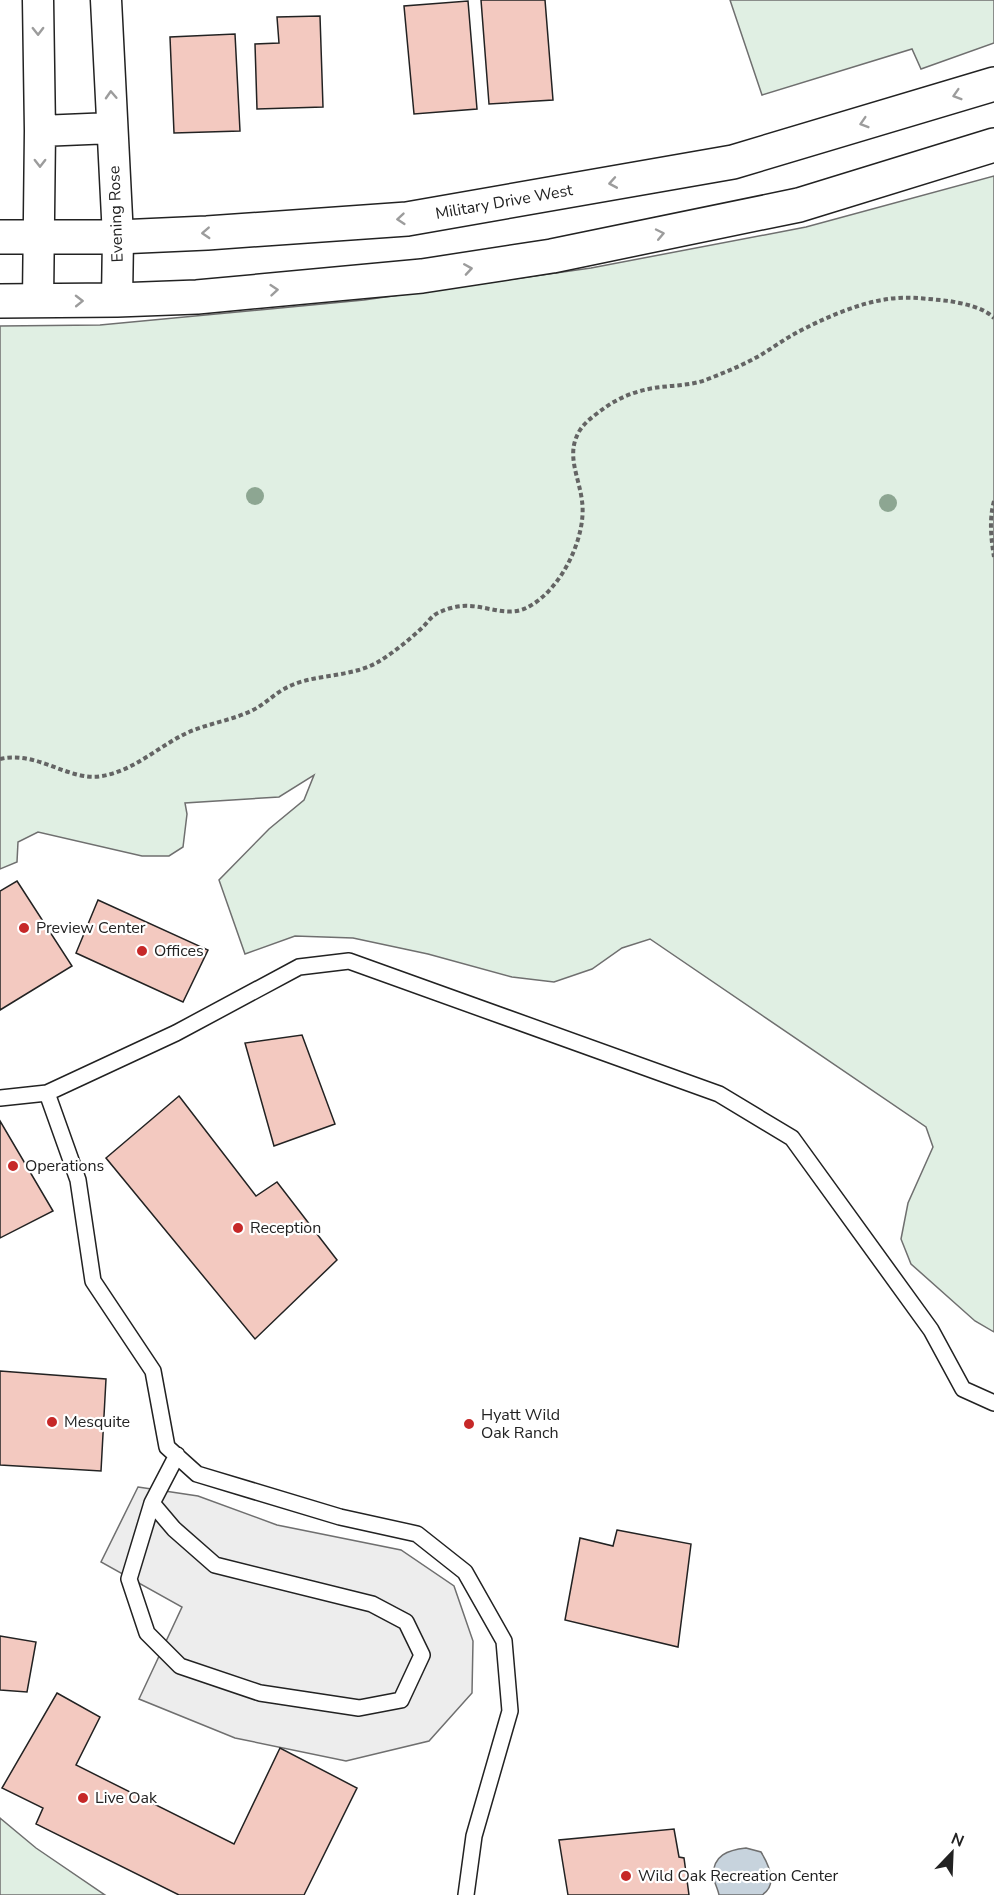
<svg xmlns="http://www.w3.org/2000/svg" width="994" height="1895" viewBox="0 0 994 1895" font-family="'Nunito Sans',sans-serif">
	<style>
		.green { fill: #e0efe3; stroke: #6f6f6f; stroke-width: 1.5 }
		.parking { fill: #ededed; stroke: #6f6f6f; stroke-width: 1.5 }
		.water { fill: #c7d3dd; stroke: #6f6f6f; stroke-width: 1.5 }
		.building { fill: #f3c9c0; stroke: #222; stroke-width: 1.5 }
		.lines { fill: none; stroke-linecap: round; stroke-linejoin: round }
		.lane-casing { stroke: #222; stroke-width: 18 }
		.street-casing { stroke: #222; stroke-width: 33 }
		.secondary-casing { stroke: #222; stroke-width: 36 }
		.path { stroke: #646464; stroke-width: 4; stroke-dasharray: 4.5 3; stroke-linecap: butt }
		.lane { stroke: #fff; stroke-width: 15 }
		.street { stroke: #fff; stroke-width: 30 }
		.secondary { stroke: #fff; stroke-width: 33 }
		.tree { fill: #8da692 }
		.oneway { stroke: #9c9c9c }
		.poi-dot { fill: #c62828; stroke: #fff; stroke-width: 2 }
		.labels { text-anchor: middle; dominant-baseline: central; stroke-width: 4.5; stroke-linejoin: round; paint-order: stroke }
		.street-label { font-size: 16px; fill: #222; stroke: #fff }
		.poi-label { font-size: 16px; fill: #222; stroke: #fff; text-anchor: start }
	</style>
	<rect width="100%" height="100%" fill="#fff"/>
	<!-- green -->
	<path class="green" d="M730 0H994V43L921 69 912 49 762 95Z
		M994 176V1332L975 1321 911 1264 901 1239 908 1203 933 1147 926 1127 650 939 622 948 592 969 554 982 512 977 428 954 353 938 295 936 245 954 219 880 269 829 304 800 314 775 279 797 185 803 187 814 183 847 169 856H142L38 832 18 842 17 862 0 869V326L100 325 364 300 591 268 806 227Z
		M0 1818 36 1848 105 1895H0Z"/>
	<!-- parking -->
	<path class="parking" d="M138 1487 198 1496 277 1525 401 1550 454 1586 473 1641 472 1693 429 1741 346 1761 235 1738 139 1699 182 1607 101 1562Z"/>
	<!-- water -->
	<path class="water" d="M746 1848 761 1852C769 1865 778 1885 762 1895H719C718 1889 714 1882 713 1876 713 1855 728 1850 746 1848Z"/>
	<!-- building -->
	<path class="building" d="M481 0H545L553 100 489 104Z
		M468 1 477 109 414 114 404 6Z
		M320 16 323 107 257 109 255 44 279 43 277 17Z
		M235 34 240 131 174 133 170 37Z
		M17 881 72 966 0 1010V891Z
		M98 900 208 950 183 1002 76 953Z
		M302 1035 335 1124 274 1146 245 1043Z
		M179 1096 256 1196 277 1182 337 1260 255 1339 106 1158Z
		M0 1121 53 1211 0 1238Z
		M0 1371 106 1379 101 1471 0 1465Z
		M617 1530 691 1544 678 1647 565 1620 580 1538 613 1546Z
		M0 1636 36 1642 27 1692 0 1690Z
		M57 1693 100 1717 76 1765 234 1844 280 1748 357 1788 304 1895H179L36 1824 43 1808 2 1788Z
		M674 1829 679 1857 684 1858 689 1895H568L559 1840Z"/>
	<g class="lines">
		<defs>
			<path id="lane" d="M47 1093 78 1180 93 1281 153 1371 167 1447 197 1474 340 1517 417 1534 465 1572 504 1641 510 1711 474 1836 466 1895
				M0 1098 47 1093 176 1033 299 967 349 961 719 1094 792 1138 931 1330 963 1389 994 1403
				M152 1503 129 1579 147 1633 180 1666 260 1693 359 1708 401 1700 422 1655 406 1622 372 1604 215 1565 174 1529 152 1503 177 1455"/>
			<path id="street" d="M38 0 40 131 38 301
				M106 0 118 237 117 300
				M40 131 112 128"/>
			<path id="secondary" d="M0 237H118L207 233 407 219 733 162 994 84
				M0 301 117 300 197 297 422 276 552 256 799 205 994 145"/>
		</defs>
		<!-- lane casing -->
		<use href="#lane" class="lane-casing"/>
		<!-- street casing -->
		<use href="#street" class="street-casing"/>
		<!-- secondary casing -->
		<use href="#secondary" class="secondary-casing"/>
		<!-- path -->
		<path class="path" d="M994 501C989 520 991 538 994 557
			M0 759C37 750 69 782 102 776 134 771 160 745 189 732 210 723 233 720 253 710 265 704 273 695 284 689 311 673 348 679 378 662 393 653 409 640 422 628 428 622 432 615 440 612 449 608 460 605 470 606 491 607 510 618 530 606 562 588 587 536 582 501 579 476 565 454 580 430 586 421 595 415 603 409 618 398 635 391 654 388 672 385 691 386 708 379 726 372 743 365 759 356 771 349 783 340 796 333 822 319 858 303 888 299 908 296 929 299 949 301 965 304 983 307 994 318"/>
		<!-- lane -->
		<use href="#lane" class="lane"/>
		<!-- street -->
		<use href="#street" class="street"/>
		<!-- secondary -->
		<use href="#secondary" class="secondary"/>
	</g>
	<!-- trees -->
	<g class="tree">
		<circle cx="255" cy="496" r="9"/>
		<circle cx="888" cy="503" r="9"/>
	</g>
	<!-- one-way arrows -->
	<defs><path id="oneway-chevron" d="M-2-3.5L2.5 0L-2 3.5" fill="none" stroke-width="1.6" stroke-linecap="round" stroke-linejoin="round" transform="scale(1.5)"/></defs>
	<g class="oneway">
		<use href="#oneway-chevron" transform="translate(38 31) rotate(89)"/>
		<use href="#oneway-chevron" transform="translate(111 95) rotate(-93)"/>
		<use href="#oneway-chevron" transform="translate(957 95) rotate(163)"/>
		<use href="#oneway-chevron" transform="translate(864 123) rotate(163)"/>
		<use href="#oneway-chevron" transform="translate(40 163) rotate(90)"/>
		<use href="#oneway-chevron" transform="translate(613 183) rotate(170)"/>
		<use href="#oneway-chevron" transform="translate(401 219) rotate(175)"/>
		<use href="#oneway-chevron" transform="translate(206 233) rotate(177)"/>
		<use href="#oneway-chevron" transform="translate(660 234) rotate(-12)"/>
		<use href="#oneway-chevron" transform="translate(468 269) rotate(-9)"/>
		<use href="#oneway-chevron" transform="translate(274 290) rotate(-5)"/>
		<use href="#oneway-chevron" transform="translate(79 301) rotate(-1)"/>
	</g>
	<!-- markers -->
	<g class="poi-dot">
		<circle cx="24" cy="928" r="6"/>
		<circle cx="142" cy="951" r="6"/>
		<circle cx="13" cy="1166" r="6"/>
		<circle cx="238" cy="1228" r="6"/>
		<circle cx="52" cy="1422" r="6"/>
		<circle cx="469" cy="1424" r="6"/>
		<circle cx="83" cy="1798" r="6"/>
		<circle cx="626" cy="1876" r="6"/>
	</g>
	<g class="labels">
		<!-- street labels -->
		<g class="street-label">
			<text transform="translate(504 202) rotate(-10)">Military Drive West</text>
			<text transform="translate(116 214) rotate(-92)">Evening Rose</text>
		</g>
		<!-- poi labels -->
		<g class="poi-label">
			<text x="36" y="928">Preview Center</text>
			<text x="154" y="951">Offices</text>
			<text x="25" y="1166">Operations</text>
			<text x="250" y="1228">Reception</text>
			<text x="481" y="1415">Hyatt Wild<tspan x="481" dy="18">Oak Ranch</tspan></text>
			<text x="64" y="1422">Mesquite</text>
			<text x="95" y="1798">Live Oak</text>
			<text x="638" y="1876">Wild Oak Recreation Center</text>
		</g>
	</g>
	<!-- north arrow -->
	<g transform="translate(952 1853) rotate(23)" stroke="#ffffff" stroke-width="4.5" paint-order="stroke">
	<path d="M0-4.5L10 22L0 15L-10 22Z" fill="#222222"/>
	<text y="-9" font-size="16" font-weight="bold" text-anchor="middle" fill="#222222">N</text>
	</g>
</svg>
